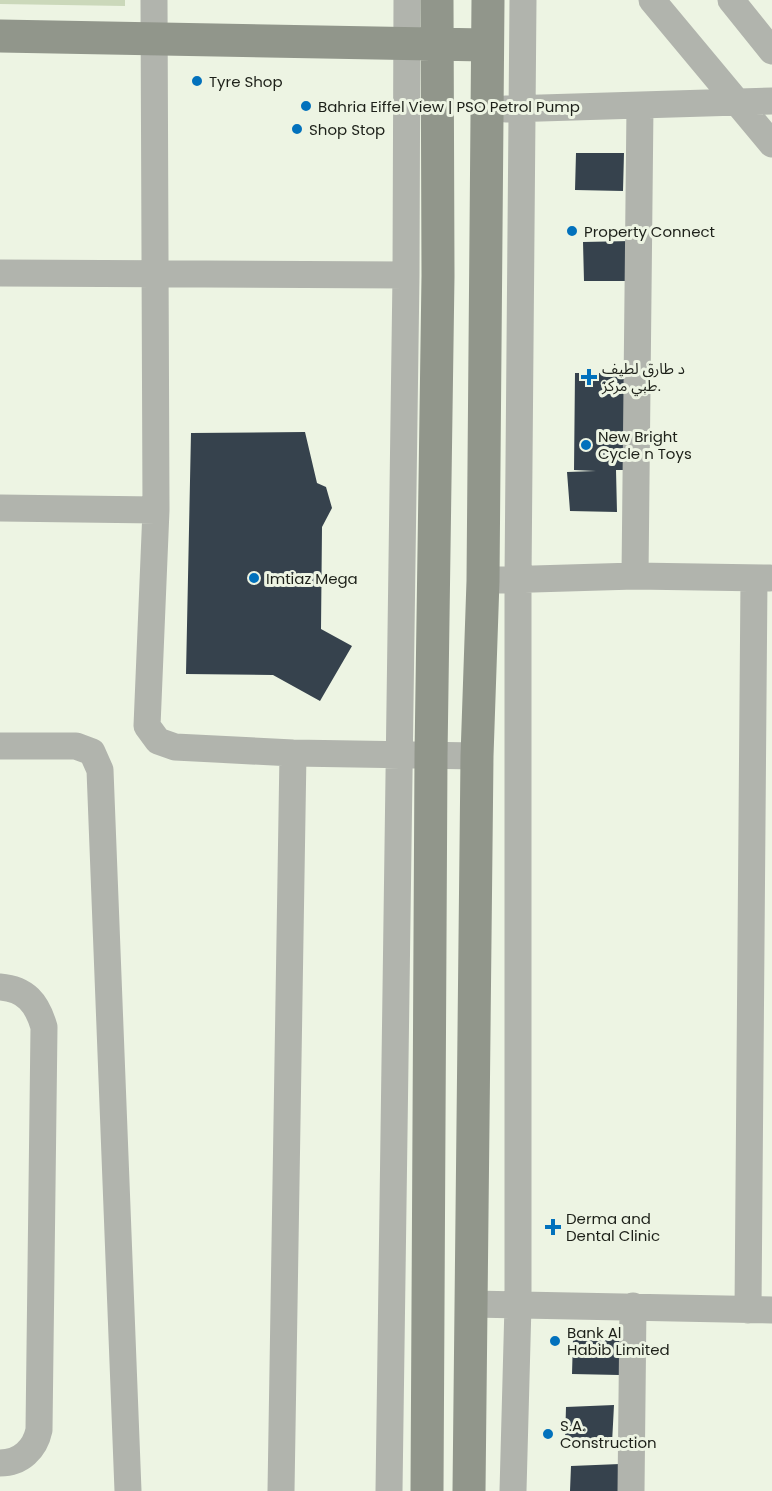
<svg xmlns="http://www.w3.org/2000/svg" width="772" height="1491" viewBox="0 0 772 1491" font-family="Poppins,'Noto Sans Arabic',sans-serif">
	<style>
		.green { fill: #cbd8ba }
		.building { fill: #36424d }
		.lines { fill: none; stroke-linecap: round; stroke-linejoin: round }
		.street { stroke: #b1b4ad; stroke-width: 27 }
		.secondary { stroke: #91968b; stroke-width: 33 }
		.poi-dot { fill: #0271bc; stroke: #edf4e3; stroke-width: 2 }
		.labels { text-anchor: middle; dominant-baseline: central; stroke-width: 6; stroke-linejoin: round; paint-order: stroke }
		.poi-label { font-size: 15px; fill: #1d2019; stroke: #edf4e3; text-anchor: start }
	</style>
	<rect width="100%" height="100%" fill="#edf4e3"/>
	<!-- green -->
	<path class="green" d="M0 0H125V6L0 4Z"/>
	<!-- building -->
	<path class="building" d="M576 153H624L623 191 575 190Z
		M631 241 632 281H584L583 242Z
		M575 373H625L627 470H616L617 512 570 511 567 472 596 471 574 470Z
		M305 432 317 483 326 487 332 508 322 527 321 629 352 646 320 701 273 675 186 674 191 433Z
		M622 1336 619 1375 572 1374 573 1339Z
		M614 1405 612 1443 565 1442 566 1407Z
		M620 1464 618 1491H570L571 1466Z"/>
	<g class="lines">
		<!-- street -->
		<path class="street" d="M154 0 156 510 147 726 158 741 175 747 293 753 477 756
			M652 0 772 144
			M731 0 772 51
			M506 109 772 101
			M0 273 406 275
			M0 508 156 510
			M635 576 640 106
			M500 580 635 576 770 578
			M0 746H76L92 752 100 770 128 1491
			M0 987C26 989 37 1003 44 1027L39 1430C35 1449 21 1463 0 1463
			M471 1304 772 1310
			M748 1310 754 578
			M281 1491 293 753
			M389 1491 406 275 407 0
			M513 1491 518 1305V579L523 0
			M631 1491 633 1306"/>
		<!-- secondary -->
		<path class="secondary" d="M0 36 485 45
			M427 1491 431 756 438 276 437 0
			M469 1491 477 756 483 581 488 0"/>
	</g>
	<!-- markers -->
	<g class="poi-dot">
		<circle cx="197" cy="81" r="6"/>
		<circle cx="306" cy="106" r="6"/>
		<circle cx="297" cy="129" r="6"/>
		<circle cx="572" cy="231" r="6"/>
		<path d="M586 368h6v6h6v6h-6v6h-6v-6h-6v-6h6z"/>
		<circle cx="586" cy="445" r="6"/>
		<circle cx="254" cy="578" r="6"/>
		<path d="M550 1218h6v6h6v6h-6v6h-6v-6h-6v-6h6z"/>
		<circle cx="555" cy="1341" r="6"/>
		<circle cx="548" cy="1434" r="6"/>
	</g>
	<g class="labels">
		<!-- poi labels -->
		<g class="poi-label">
			<text x="209" y="81">Tyre Shop</text>
			<text x="318" y="106">Bahria Eiffel View | PSO Petrol Pump</text>
			<text x="309" y="129">Shop Stop</text>
			<text x="584" y="231">Property Connect</text>
			<text x="602" y="368">د طارق لطیف<tspan x="602" dy="17">طبي مرکز.</tspan></text>
			<text x="598" y="436">New Bright<tspan x="598" dy="17">Cycle n Toys</tspan></text>
			<text x="266" y="578">Imtiaz Mega</text>
			<text x="566" y="1218">Derma and<tspan x="566" dy="17">Dental Clinic</tspan></text>
			<text x="567" y="1332">Bank Al<tspan x="567" dy="17">Habib Limited</tspan></text>
			<text x="560" y="1425">S.A.<tspan x="560" dy="17">Construction</tspan></text>
		</g>
	</g>
</svg>
